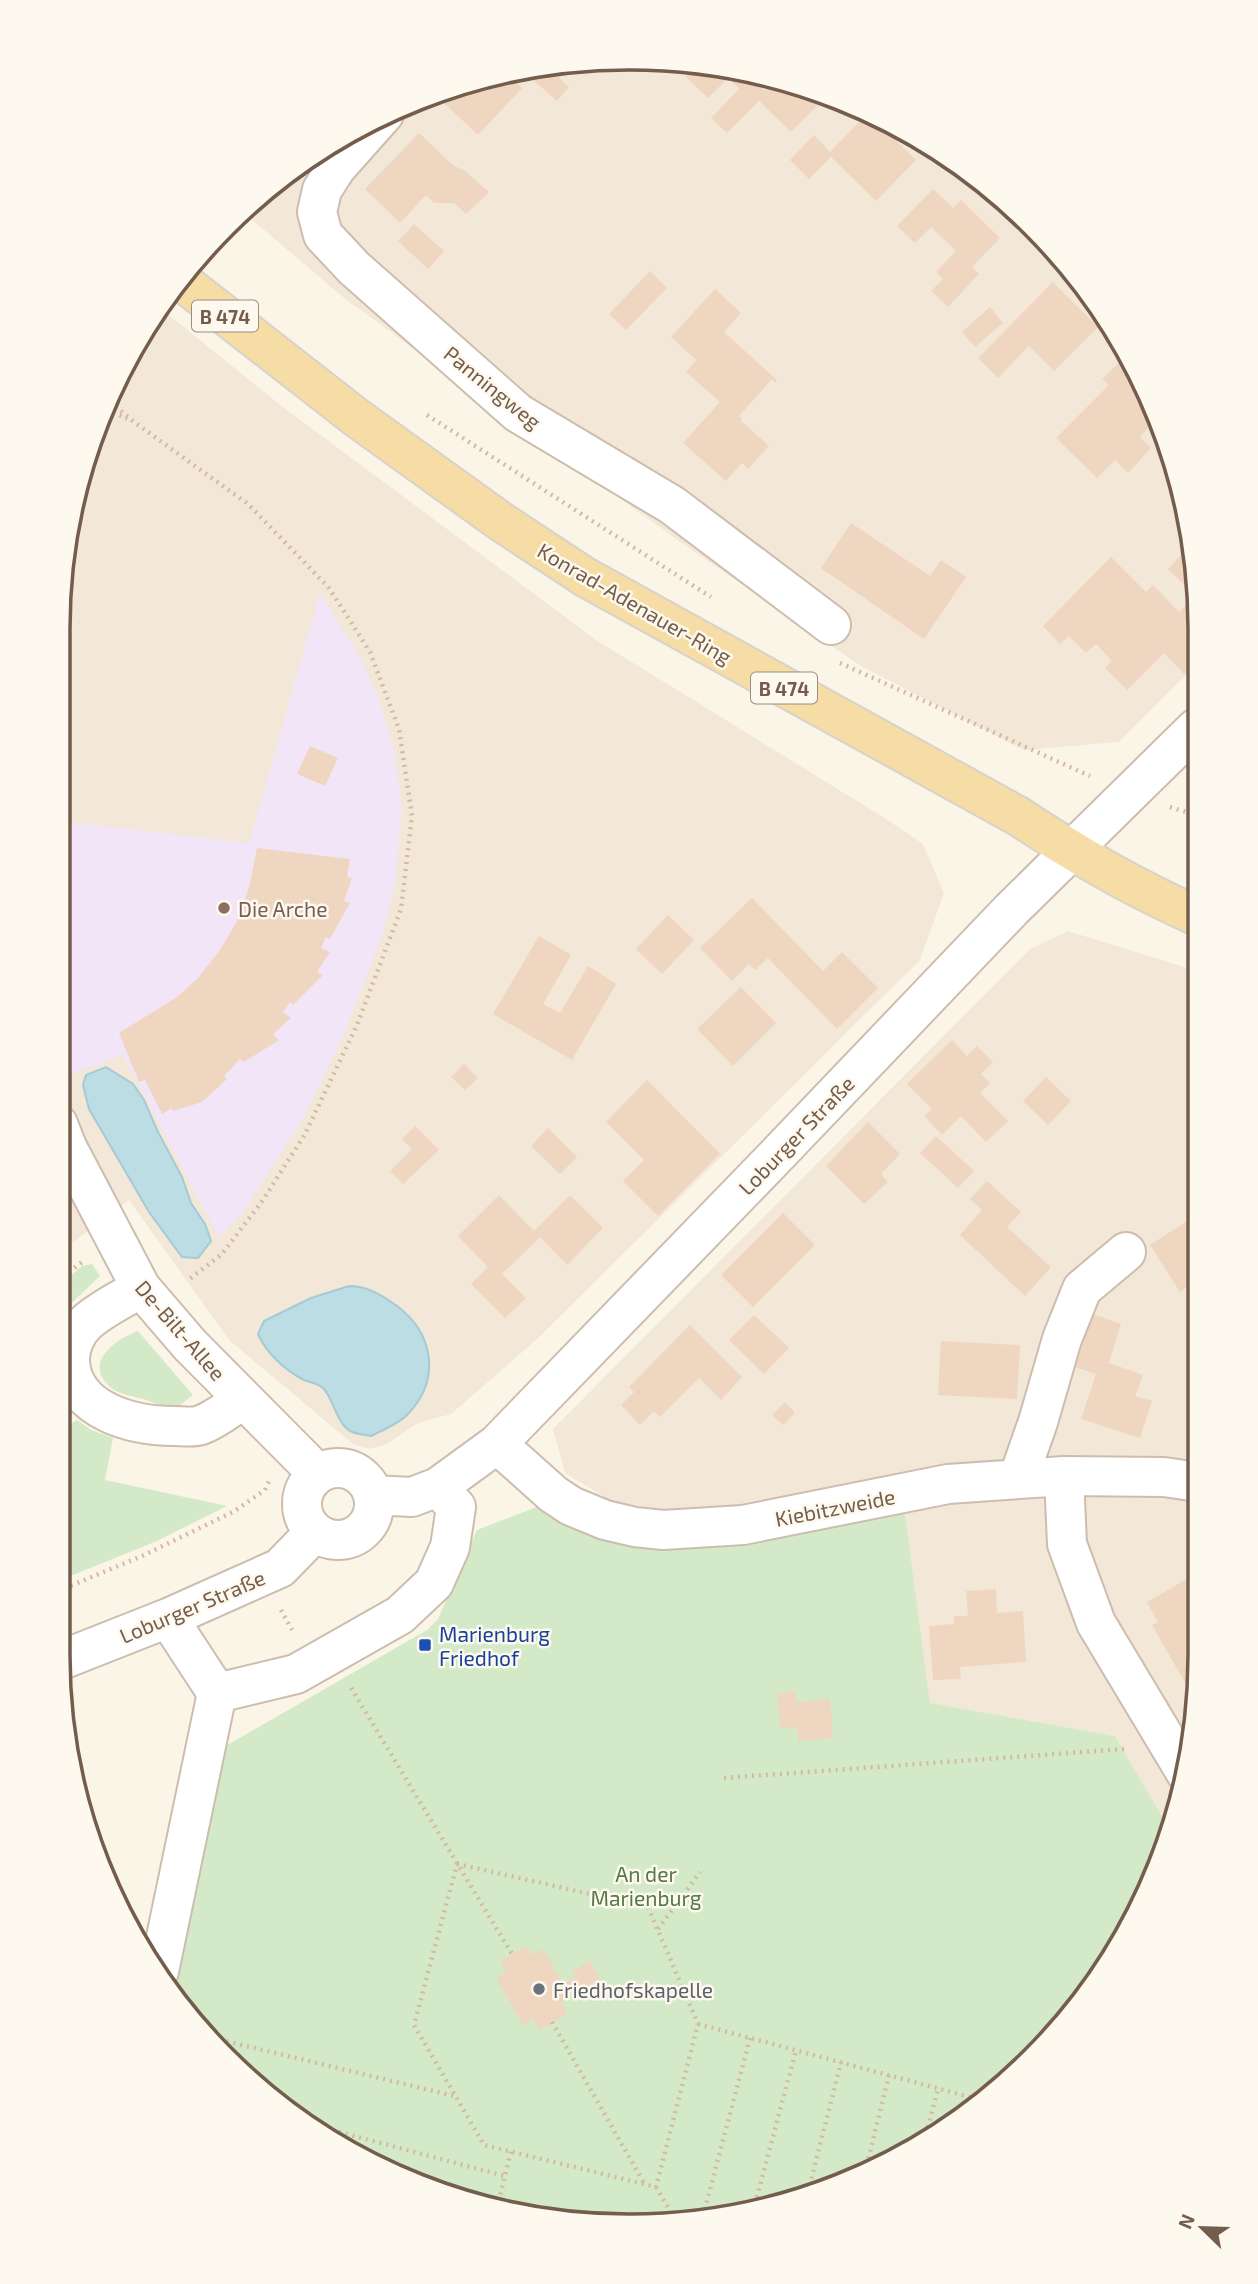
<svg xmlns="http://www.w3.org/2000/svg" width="1258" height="2284" viewBox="0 0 1258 2284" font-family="'Exo 2',sans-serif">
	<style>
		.residential { fill: #f3e7d7 }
		.education { fill: #f2e5f8 }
		.green { fill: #d3e9c7 }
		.water { fill: #bddde4; stroke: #a4cbd5; stroke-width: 2 }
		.building { fill: #efd6c1 }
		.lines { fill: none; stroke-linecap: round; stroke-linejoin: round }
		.minor-casing { stroke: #cdbdaf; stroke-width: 42 }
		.major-casing { stroke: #d8d2cd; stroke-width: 42 }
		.path { stroke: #d4b9a4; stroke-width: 4.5; stroke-dasharray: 2 5; stroke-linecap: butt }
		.minor { stroke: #fff; stroke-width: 38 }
		.major { stroke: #f6dca5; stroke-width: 38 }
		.education-dot { fill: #8d6e63; stroke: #fef9ee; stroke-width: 2.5 }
		.transit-dot { fill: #1a4fb4; stroke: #fef9ee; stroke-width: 2.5 }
		.worship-dot { fill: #6b7280; stroke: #fef9ee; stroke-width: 2.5 }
		.labels { text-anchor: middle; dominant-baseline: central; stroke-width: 5; stroke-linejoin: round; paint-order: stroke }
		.shield { fill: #fef9ee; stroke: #9d8c7d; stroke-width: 2 }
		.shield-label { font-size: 19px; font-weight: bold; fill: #745d4d }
		.street-label { font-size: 21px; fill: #745d4d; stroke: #fef9ee }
		.education-label { font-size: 21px; fill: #785e54; stroke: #fef9ee; text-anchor: start }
		.transit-label { font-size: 21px; fill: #164399; stroke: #fef9ee; text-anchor: start }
		.park-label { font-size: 21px; fill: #537946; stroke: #fef9ee }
		.worship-label { font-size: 21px; fill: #5b616d; stroke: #fef9ee; text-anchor: start }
		.rim { fill: none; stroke: #745d4d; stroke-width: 3.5 }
	</style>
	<rect width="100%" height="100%" fill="#fbf5e8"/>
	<!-- residential -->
	<path class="residential" d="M591 59 703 63 812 88 914 134 1006 200 1104 311 1170 445 1195 555 1196 665 1119 742 1024 750 861 666 679 541 344 298 243 212 281 176 376 117 481 77Z
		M160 308 283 407 596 640 883 817 923 844 944 893 920 960 536 1340 451 1414 418 1423 387 1444 369 1449 353 1444 230 1341 129 1200 58 1254 59 592 77 481 134 344Z
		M1068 931 1197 971 1198 1470 1174 1465H943L745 1511H668L611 1501 565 1473 553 1429 1030 949Z
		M1065 1489 1198 1495 1199 1692 1181 1803 1170 1830 1115 1736 930 1703 904 1506Z"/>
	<!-- education -->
	<path class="education" d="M320 593 362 661 382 707 395 757 402 809 395 884 383 933 346 1030 302 1120 241 1215 219 1237 123 1055 72 1074 58 1007 59 821 249 843Z"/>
	<!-- green -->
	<path class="green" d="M92 1264 100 1276 58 1316V1287L82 1266Z
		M138 1331 193 1395C187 1399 182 1405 175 1406 164 1408 153 1402 143 1399 132 1396 116 1394 108 1385 84 1362 117 1338 138 1331Z
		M77 1420 91 1430 113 1438 105 1480 227 1506 157 1541 58 1581V1475L61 1473 58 1465V1430Z
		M542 1505 593 1537 653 1549 746 1539 904 1506 930 1703 1115 1736 1170 1830 1124 1940 1006 2084 848 2183 667 2225 482 2207 312 2130 176 2003 171 1994 224 1747 427 1630 438 1619 477 1530Z"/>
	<!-- water -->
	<path class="water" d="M106 1067 133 1084 144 1100 158 1132 182 1177 191 1203 205 1224 211 1241 198 1258 182 1257 149 1212 89 1109 83 1085 86 1075Z
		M349 1286C367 1286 382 1295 397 1306 434 1334 441 1379 408 1414 400 1423 383 1430 371 1436 364 1435 356 1434 350 1431 337 1423 334 1401 324 1389 318 1383 312 1383 304 1380 286 1371 266 1353 258 1334L264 1321 311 1298Z"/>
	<!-- building -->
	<path class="building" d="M700 62 752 74 750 77 765 91 776 80 812 88 828 95 791 132 759 101 727 133 711 118 739 89 728 78 708 98 686 77Z
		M547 66 569 87 557 101 530 77 539 68Z
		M507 73 522 88 478 135 443 102 457 86 481 77Z
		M868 113 916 160 876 201 831 157 809 179 790 160 814 135 830 152Z
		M419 133 454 166 464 170 489 192 466 214 454 203H434L426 195 400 223 365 189Z
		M933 189 953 208 961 200 1000 238 972 267 979 274 948 307 931 291 943 279 936 272 956 251 931 227 915 243 897 226Z
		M414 224 444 251 428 269 398 241Z
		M650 271 667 288 626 330 609 314Z
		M1053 282 1098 327 1054 371 1029 346 998 378 978 358Z
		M715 289 741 313 724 332 777 380 775 383 772 379 739 416 742 419 741 421 769 446 748 469 742 463 726 481 683 443 720 402 686 372 696 360 671 337Z
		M990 307 1003 323 975 347 962 332Z
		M1126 356 1168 442 1151 425 1140 437 1151 448 1128 473 1115 460 1097 478 1056 438 1109 385 1102 379Z
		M851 523 930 576 941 560 966 577 924 639 821 568Z
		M1182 554 1195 567 1196 596 1168 569Z
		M1111 557 1146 592 1153 585 1179 612 1189 602 1196 608V662L1184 674 1164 653 1127 690 1105 668 1112 661 1096 644 1086 653 1069 636 1060 644 1043 626Z
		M310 746 338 758 325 786 297 774Z
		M257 848 350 859 347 877 352 878 344 901 350 903 330 939 326 937 321 948 330 952 317 972 323 975 293 1005 290 1002 283 1012 291 1018 273 1034 279 1040 244 1062 240 1059 224 1076 227 1079 202 1102 173 1111 172 1108 162 1114 145 1080 139 1082 119 1033 177 997 198 978 220 950 236 923 249 888Z
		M752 898 823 971 842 952 878 988 837 1029 768 958 755 970 749 964 732 981 700 948Z
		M668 915 694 940 662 974 636 949Z
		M539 936 571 955 543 1004 560 1013 588 966 616 984 572 1060 493 1014Z
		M741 987 776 1023 733 1066 697 1029Z
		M952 1040 967 1056 977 1046 993 1062 981 1074 990 1083 980 1093 1008 1121 986 1142 961 1116 942 1135 924 1116 932 1109 907 1084Z
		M464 1064 478 1078 465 1090 451 1077Z
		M1046 1077 1071 1101 1048 1125 1023 1101Z
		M647 1080 720 1154 658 1216 623 1181 644 1160 606 1122Z
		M868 1122 900 1154 881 1174 888 1182 864 1204 826 1166Z
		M415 1126 439 1150 403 1184 390 1171 412 1149 402 1139Z
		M548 1128 577 1157 560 1174 531 1146Z
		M936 1136 974 1171 958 1188 920 1153Z
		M987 1181 1021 1212 1007 1227 1051 1267 1025 1296 960 1235 982 1210 970 1199Z
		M499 1195 534 1231 570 1195 603 1228 567 1265 540 1237 502 1274 526 1298 505 1318 471 1284 488 1267 458 1236Z
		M783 1213 815 1245 753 1307 721 1275Z
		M1198 1214V1280L1180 1292 1150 1245Z
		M1093 1314 1121 1324 1109 1363 1143 1375 1135 1396 1152 1401 1140 1438 1081 1419 1096 1374 1075 1367Z
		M754 1315 789 1348 764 1374 729 1340Z
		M690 1325 742 1377 721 1400 699 1378 660 1417 654 1411 640 1425 621 1405 634 1392 629 1387Z
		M941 1341 1020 1345 1017 1399 938 1395Z
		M785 1402 795 1413 783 1425 772 1415Z
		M1192 1576 1199 1588V1686L1190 1691 1152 1625 1158 1622 1147 1602Z
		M996 1589 997 1613 1023 1611 1026 1662 960 1667 961 1679 933 1680 929 1626 954 1624V1616H968L966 1591Z
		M795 1691 796 1702 830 1699 833 1738 798 1741 797 1727 780 1728 777 1693Z
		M526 1946 532 1955 543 1949 563 1984 575 1978 571 1972 590 1961 600 1979 581 1990 579 1987 569 1993 571 1997 561 2003 567 2014 540 2030 533 2019 523 2025 496 1978 506 1972 500 1961Z"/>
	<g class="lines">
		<defs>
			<path id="minor" d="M384 114 336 168 322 190 317 212 323 235 354 268 518 413 672 505 831 625
				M58 1124 67 1147 141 1288 190 1345 318 1474
				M141 1288C123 1299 101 1309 86 1323 76 1332 69 1349 70 1362 73 1411 133 1426 174 1426 182 1426 193 1428 201 1425 215 1420 230 1408 242 1400
				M497 1444 553 1494 571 1506 605 1520 635 1527 663 1530 743 1525 948 1484 1064 1476 1164 1477 1198 1482
				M302 1504a36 36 0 1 1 72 0a36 36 0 1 1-72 0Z
				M1064 1476 1067 1544 1096 1623 1186 1773
				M1018 1479 1038 1422 1062 1339 1082 1289 1126 1252
				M373 1495 412 1497 438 1487 497 1444 776 1156 1012 909 1196 728
				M59 1661 168 1618 280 1568 314 1533
				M217 1693 296 1674 400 1615 434 1583 450 1547 456 1507 438 1487
				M159 1971 217 1693 168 1618"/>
			<path id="major" d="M180 280 357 418 500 521 585 577 1018 816C1075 854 1134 888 1197 916"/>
		</defs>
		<!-- minor casing -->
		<use href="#minor" class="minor-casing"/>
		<!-- major casing -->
		<use href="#major" class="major-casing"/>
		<!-- path -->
		<path class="path" d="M110 402 134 422 248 504 329 588 370 652 399 729 412 816 401 909 357 1025 305 1134 263 1200 222 1254 187 1281
			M107 409 127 419
			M427 415 711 597
			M840 663 1090 776
			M1170 807 1196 815
			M58 1281 82 1262
			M58 1591 142 1556 233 1512 265 1490 269 1481
			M281 1610 292 1630
			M351 1688 512 1954
			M724 1778 1125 1749
			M457 1864 648 1907 698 2024 656 2187 484 2145 414 2025Z
			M658 1929 700 1872
			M552 2022 644 2183
			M698 2024 981 2100
			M213 2038 454 2096
			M305 2123 505 2176
			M926 2134 938 2089
			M865 2172 889 2075
			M656 2187 677 2223
			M808 2192 841 2062
			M755 2204 796 2050
			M497 2208 511 2151
			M703 2216 750 2038"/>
		<!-- minor -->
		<use href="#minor" class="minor"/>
		<!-- major -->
		<use href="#major" class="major"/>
	</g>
	<!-- markers -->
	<circle class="education-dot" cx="224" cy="908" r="7"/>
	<rect class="transit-dot" x="418" y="1638" width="14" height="14" rx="3.5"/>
	<circle class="worship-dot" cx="539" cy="1989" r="7"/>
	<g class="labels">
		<!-- shield labels -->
		<g class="shield">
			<rect x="192" y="300.5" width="66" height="31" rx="5"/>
			<rect x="751" y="672.5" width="66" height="31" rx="5"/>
		</g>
		<g class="shield-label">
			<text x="225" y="316">B 474</text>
			<text x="784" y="688">B 474</text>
		</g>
		<!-- street labels -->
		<g class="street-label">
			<text transform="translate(493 387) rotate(39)">Panningweg</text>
			<text transform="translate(635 603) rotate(30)">Konrad-Adenauer-Ring</text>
			<text transform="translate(796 1135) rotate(-46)">Loburger Straße</text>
			<text transform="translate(181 1330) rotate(49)">De-Bilt-Allee</text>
			<text transform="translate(835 1507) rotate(-11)">Kiebitzweide</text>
			<text transform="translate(192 1606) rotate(-23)">Loburger Straße</text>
		</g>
		<!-- education labels -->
		<g class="education-label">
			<text x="238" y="908">Die Arche</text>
		</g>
		<!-- transit labels -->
		<g class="transit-label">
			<text x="439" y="1633">Marienburg<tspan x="439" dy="24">Friedhof</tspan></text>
		</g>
		<!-- park labels -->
		<g class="park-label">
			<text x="646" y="1873">An der<tspan x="646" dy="24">Marienburg</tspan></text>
		</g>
		<!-- worship labels -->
		<g class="worship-label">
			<text x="553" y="1989">Friedhofskapelle</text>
		</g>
	</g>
	<!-- crop -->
	<path d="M0 0H1258V2284H0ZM629 70H629A559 559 0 0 1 1188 629V1655A559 559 0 0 1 629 2214H629A559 559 0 0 1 70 1655V629A559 559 0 0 1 629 70Z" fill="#fef9ee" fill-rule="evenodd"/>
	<path class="rim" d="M629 70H629A559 559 0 0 1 1188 629V1655A559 559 0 0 1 629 2214H629A559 559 0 0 1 70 1655V629A559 559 0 0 1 629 70Z"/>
	<!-- north arrow -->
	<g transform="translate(1202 2228) rotate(293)" stroke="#fef9ee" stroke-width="5" paint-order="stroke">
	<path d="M0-5L12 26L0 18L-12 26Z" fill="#745d4d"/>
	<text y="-10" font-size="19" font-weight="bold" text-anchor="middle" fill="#745d4d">N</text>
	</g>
</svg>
